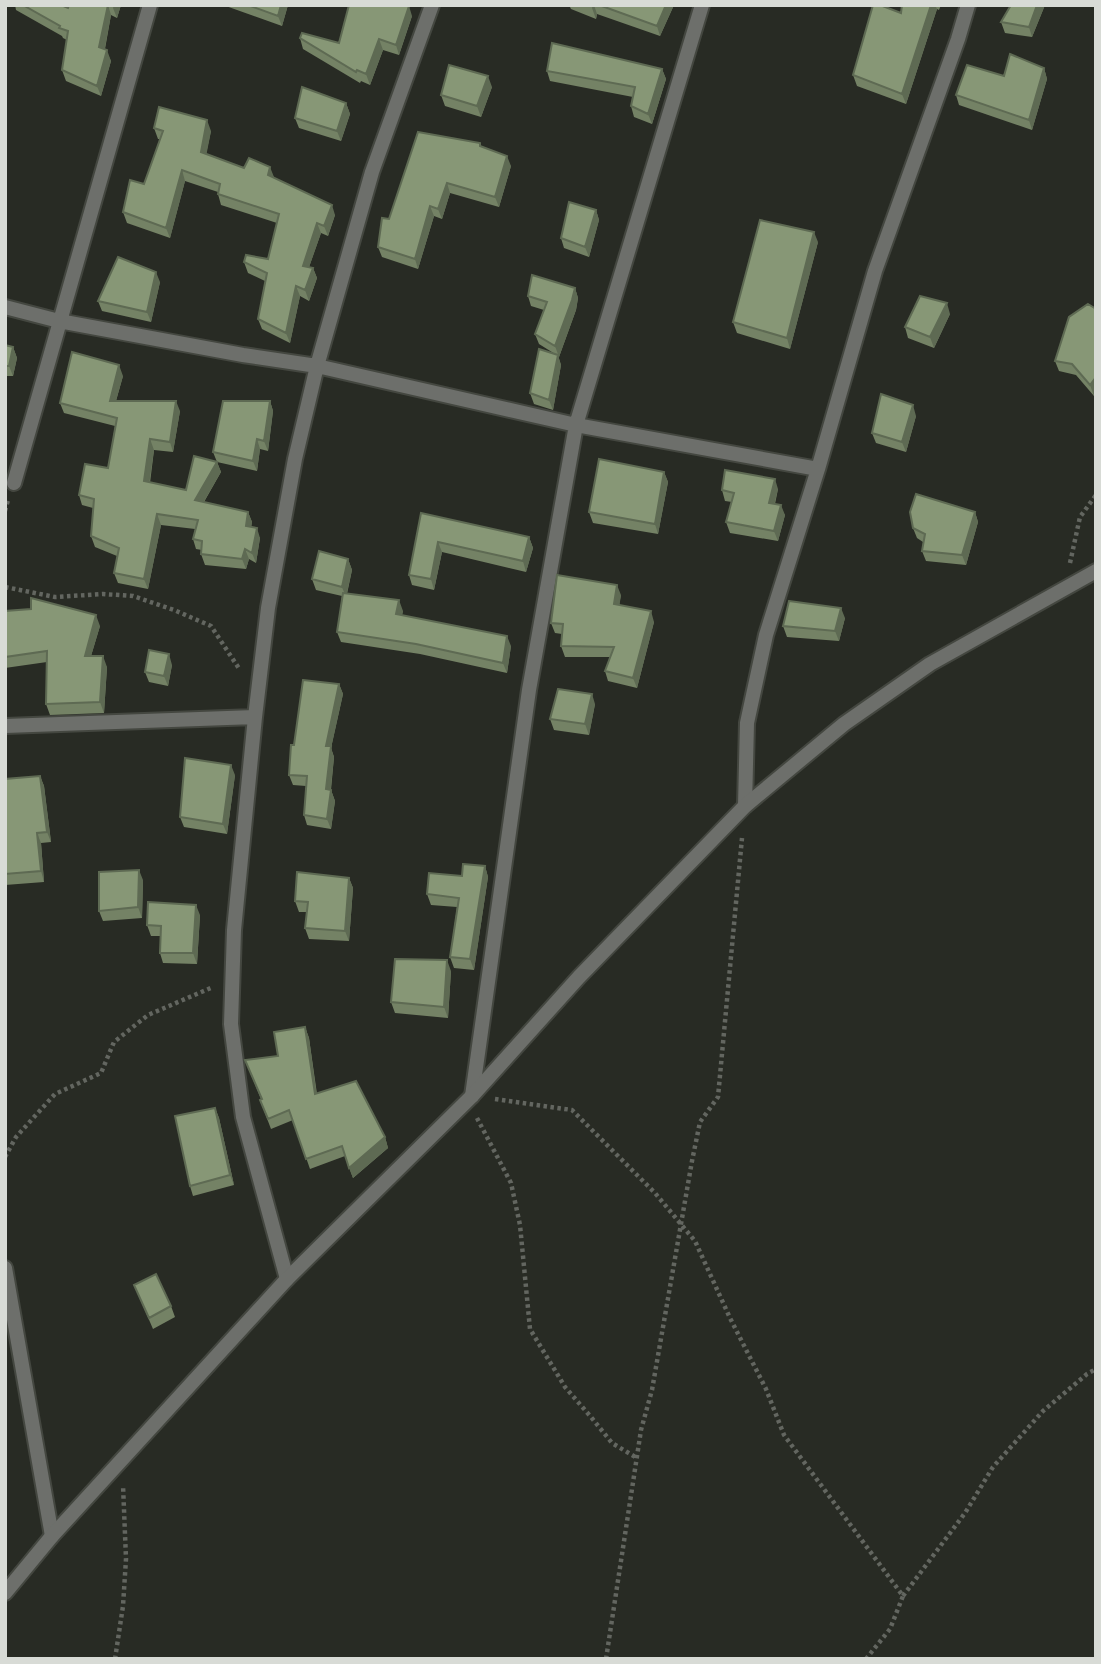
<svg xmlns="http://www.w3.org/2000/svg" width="1101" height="1664" viewBox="0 0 1101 1664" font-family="Cabin,sans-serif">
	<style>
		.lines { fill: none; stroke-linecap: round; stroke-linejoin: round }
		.minor-casing { stroke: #444740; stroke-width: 18 }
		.tertiary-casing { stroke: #444740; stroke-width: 18 }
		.path { stroke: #636660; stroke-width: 4.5; stroke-dasharray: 3.5 3.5; stroke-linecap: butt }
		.minor { stroke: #6d6f6b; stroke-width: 14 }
		.tertiary { stroke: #6d6f6b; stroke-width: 14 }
		.wall { fill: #748265 }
		.shaded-wall { fill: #5e6a53 }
		.building { fill: #879776; stroke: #5e6a53; stroke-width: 2 }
	</style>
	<rect width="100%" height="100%" fill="#282b24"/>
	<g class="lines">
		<defs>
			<path id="minor" d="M5 307 59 321 243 355 317 366 576 425 818 469
				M14 483 150 5
				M5 726 255 717
				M745 806 747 723 766 635 818 469 875 271 958 39 968 5
				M472 1096 529 690 576 425 702 5
				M5 1268 52 1536
				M287 1279 243 1117 231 1024 234 930 255 717 268 608 295 459 317 366 372 172 432 5"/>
			<path id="tertiary" d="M5 1593 52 1536 287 1279 472 1096 579 977 745 806 844 724 930 664 1096 571"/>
		</defs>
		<!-- minor casing -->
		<use href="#minor" class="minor-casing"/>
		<!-- tertiary casing -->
		<use href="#tertiary" class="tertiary-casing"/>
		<!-- path -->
		<path class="path" d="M5 511 8 500
			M1070 563 1080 517 1096 495
			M5 587 55 597 103 594 133 596 174 610 211 626 240 670
			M495 1099 572 1110 655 1193 695 1241 730 1318 766 1389 784 1435 903 1596 890 1629 866 1659
			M477 1118 511 1183 520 1225 530 1329 565 1387 591 1417 612 1443 637 1458
			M5 1157 16 1137 55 1094 101 1073 114 1042 148 1015 213 987
			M903 1596 965 1513 993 1467 1043 1411 1087 1374 1096 1369
			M115 1659 123 1606 126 1559 123 1485
			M606 1659 641 1430 652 1390 692 1161 700 1122 718 1097 742 838"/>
		<!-- minor -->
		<use href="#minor" class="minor"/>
		<!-- tertiary -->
		<use href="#tertiary" class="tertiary"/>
	</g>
	<!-- wall -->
	<path class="wall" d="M15 5H61L68 8 69 5H121L117 18 111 15 105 49 111 61 101 96 66 81 62 70 67 40 63 38 62 36 16 10Z
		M223 5H288L282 26Z
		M569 5H674L660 36 597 14 596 19 571 9Z
		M902 5H941L939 10 937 9 906 104 857 86 853 75 901 13Z
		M1011 5H1045L1032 37 1005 33 1001 22Z
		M412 16 399 55 383 50 370 85 361 81 360 83 303 49 300 38 339 43Z
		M1044 68 1047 79 1032 130 959 105 956 95 1004 76Z
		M662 69 666 79 652 124 634 117 631 106 633 97 550 81 547 71Z
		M492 87 481 117 445 106 441 95Z
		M346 103 350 114 341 141 299 128 295 118Z
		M154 128 211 131 206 154 244 168 274 177V178L335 215 328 236 321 233 309 267 313 268 317 278 309 301 300 296 290 343 262 329 258 319 265 281 248 273 244 262 268 259 277 223 221 205 218 194V192L185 181 170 238 127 223 123 212 144 184 160 139H158Z
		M480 143 481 147 511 166 499 207 450 193 442 219 434 216 418 269 382 257 378 247 389 219Z
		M596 210 599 220 589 257 564 248 561 238Z
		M818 242 790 349 737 333 733 322Z
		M160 282 151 322 102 311 98 301Z
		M575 288 578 298 576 310 559 357 558 356 561 365 553 410 534 404 530 393 555 354 539 344 535 334 544 310 531 306 528 296Z
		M1096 309 1094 396 1076 375 1059 371 1055 361Z
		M950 314 934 348 908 338 905 327Z
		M5 345 13 347 17 358 13 376H5Z
		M123 376 116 401 180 411 173 452 154 450 150 483 186 490 217 462 213 452 270 401 273 411 268 451 260 449 257 471 217 462 221 472 204 502 248 512 252 522 251 527 260 538 256 563 249 559 246 569 205 565 201 554 202 550 196 549 193 539 195 529 161 525 148 589 118 583 114 573 117 556 95 547 91 536 93 508 82 505 79 495 108 468 115 426 64 413 60 403Z
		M916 416 906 452 876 443 872 433Z
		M664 472 668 482 658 534 593 523 589 512Z
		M778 489 775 504 785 515 778 541 730 533 726 522 732 502 725 501 722 490Z
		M975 512 978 522 966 565 926 561 922 551 923 542 917 538 913 528Z
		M421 513 529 537 533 548 526 572 442 552 434 590 412 585 409 575Z
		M348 559 352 570 347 594 403 611 402 615 511 646 507 673 420 654 341 642 337 632 342 596 316 590 312 579Z
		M621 595 619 605 654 622 637 688 608 681 605 671 610 657H565L561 646 562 634 555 633 551 623Z
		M5 611 100 626 91 656 107 667 104 713 50 715 46 704 47 662 5 668Z
		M845 618 839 641 787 637 783 626Z
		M172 665 168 686 149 682 145 672Z
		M339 684 343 694 331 748 334 757 331 790 335 801 331 829 307 825 304 815 306 786 293 785 289 775 294 745Z
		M595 704 589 735 554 730 550 719Z
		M235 775 227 834 184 827 180 817Z
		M40 776 44 786 51 842 41 843 44 882 5 885V779Z
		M485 866 488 877 474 970 454 968 450 957 457 907 431 905 427 894 462 876Z
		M349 878 353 888 349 941 309 939 305 928 307 912H299L295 901Z
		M143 880 142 918 103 921 99 911Z
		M200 915 197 964 163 963 160 953V936H151L147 925Z
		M451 971 448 1018 395 1013 391 1002Z
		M305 1027 309 1038 317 1094 385 1137 388 1148 353 1178 345 1156 310 1169 293 1120 271 1129 260 1100 261 1099 245 1060 278 1056Z
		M215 1108 219 1118 234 1185 193 1196 190 1186Z
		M134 1285 171 1306 175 1317 153 1329Z"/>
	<!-- shaded-wall -->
	<path class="shaded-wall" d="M108 5 111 15 103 58 99 47Z
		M114 5H121L117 18 113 8Z
		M281 5H288L282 26 278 16Z
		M593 5H594L597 14 596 19 592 8Z
		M666 5H674L660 36 657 26Z
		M931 5H935L937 9 906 104 902 94Z
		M1037 5H1045L1032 37 1029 27Z
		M409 6 412 16 399 55 396 45Z
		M379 39 383 50 370 85 366 74Z
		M107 50 111 61 101 96 97 86Z
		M1044 68 1047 79 1032 130 1029 120Z
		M662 69 666 79 652 124 648 114Z
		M488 76 492 87 481 117 477 106Z
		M346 103 350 114 341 141 337 131Z
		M207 120 211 131 205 162 201 152Z
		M507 156 511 166 499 207 495 197Z
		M270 167 274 177 272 186 268 175Z
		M182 170 185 181 170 238 166 228Z
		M447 183 450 193 442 219 438 209Z
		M332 205 335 215 328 236 324 226Z
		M430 206 434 216 418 269 415 259Z
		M596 210 599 220 589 257 585 247Z
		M317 223 321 233 306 276 303 266Z
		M814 232 818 242 790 349 787 338Z
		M313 268 317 278 309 301 305 290Z
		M156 272 160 282 151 322 147 312Z
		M296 286 300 296 290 343 286 333Z
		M575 288 578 298 576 310 559 357 555 346Z
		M947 303 950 314 934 348 930 337Z
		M13 347 17 358 13 376 9 366Z
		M558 355 561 365 553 410 549 400Z
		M119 365 123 376 113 411 110 401Z
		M1096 377V393L1094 396 1090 385Z
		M176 401 180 411 173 452 170 442Z
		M270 401 273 411 268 451 264 441Z
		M913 405 916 416 906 452 902 442Z
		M150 439 154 450 148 492 144 481Z
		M257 439 260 449 257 471 253 461Z
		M217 462 221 472 199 510 195 500Z
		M664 472 668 482 658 534 655 524Z
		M775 479 778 489 772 514 769 503Z
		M781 505 785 515 778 541 774 531Z
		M248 512 252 522 250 536 246 526Z
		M975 512 978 522 966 565 962 555Z
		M157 514 161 525 148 589 144 579Z
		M257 528 260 538 256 563 252 553Z
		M529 537 533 548 526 572 523 561Z
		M438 542 442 552 434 590 431 579Z
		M245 549 249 559 246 569 242 559Z
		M348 559 352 570 346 597 342 587Z
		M617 585 621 595 618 615 614 604Z
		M399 600 403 611 400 624 396 614Z
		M841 608 845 618 839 641 835 631Z
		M651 611 654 622 637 688 633 678Z
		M96 615 100 626 88 666 85 656Z
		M507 636 511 646 507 673 503 663Z
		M169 654 172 665 168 686 164 676Z
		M103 656 107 667 104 713 100 702Z
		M339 684 343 694 331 748 334 757 330 796 331 790 335 801 331 829 327 819 326 746Z
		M592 694 595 704 589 735 585 724Z
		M231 765 235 775 227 834 223 824Z
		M40 776 44 786 51 842 47 832Z
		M37 833 41 843 44 882 41 871Z
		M485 866 488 877 474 970 470 959Z
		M139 870 143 880 142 918 138 907Z
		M349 878 353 888 349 941 345 931Z
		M196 905 200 915 197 964 193 953Z
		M447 960 451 971 448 1018 444 1007Z
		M305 1027 309 1038 318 1105 315 1094Z
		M215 1108 219 1118 234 1185 230 1175Z
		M385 1137 388 1148 353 1178 349 1168Z"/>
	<!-- building -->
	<path class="building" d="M23 5H61L68 8 69 5H108L99 47 107 50 97 86 62 70 68 31 59 28 60 26Z
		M248 5H281L278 16Z
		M349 5 409 6 396 45 379 39 366 74 357 70 356 72 300 38 302 33 339 43Z
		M599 5H666L657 26Z
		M873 5H880L901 13 902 5H931L902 94 853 75Z
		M1011 5H1037L1029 27 1001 22Z
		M552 43 662 69 648 114 631 106 635 87 547 71Z
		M1010 54 1044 68 1029 120 956 95 967 65 1004 76Z
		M449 65 488 76 477 106 441 95Z
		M302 87 346 103 337 131 295 118Z
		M159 107 207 120 201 152 244 168 249 158 270 167 268 175 332 205 324 226 317 223 303 266 313 268 305 290 296 286 286 333 258 319 267 273 244 262 246 255 268 259 279 214 218 194 220 184 182 170 166 228 123 212 130 180 144 184 163 131 154 128Z
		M418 132 480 143V146L507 156 495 197 447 183 438 209 430 206 415 259 378 247 382 218 389 219Z
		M569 202 596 210 585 247 561 238Z
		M760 220 814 232 787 338 733 322Z
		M118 257 156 272 147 312 98 301Z
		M532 275 575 288 572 300 555 346 535 334 547 302 528 296Z
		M920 296 947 303 930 337 905 327Z
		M1088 304 1096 309V377L1090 385 1072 364 1055 361 1069 317Z
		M5 345 13 347 9 366H5Z
		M539 349 558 355 549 400 530 393Z
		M72 352 119 365 110 401H176L170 442 150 439 144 481 186 490 194 456 217 462 195 500 248 512 246 526 257 528 252 553 245 549 242 559 201 554 202 541 193 539 198 520 157 514 144 579 114 573 119 548 91 536 94 499 79 495 85 464 108 468 117 418 60 403Z
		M881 394 913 405 902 442 872 433Z
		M223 401H270L264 441 257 439 253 461 213 452Z
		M599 459 664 472 655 524 589 512Z
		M725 470 775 479 769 503 781 505 774 531 726 522 734 493 722 490Z
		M916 494 975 512 962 555 922 551 925 534 913 528 910 512Z
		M421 513 529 537 523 561 438 542 431 579 409 575Z
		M319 551 348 559 342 587 312 579Z
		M557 575 617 585 614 604 651 611 633 678 605 671 614 647 561 646 563 624 551 623Z
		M343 593 399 600 396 614 507 636 503 663 416 644 337 632Z
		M31 598 96 615 85 656H103L100 702 46 704 47 651 5 657V611L31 609Z
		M789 601 841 608 835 631 783 626Z
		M149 650 169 654 164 676 145 672Z
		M303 680 339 684 326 746H331L326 789 331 790 327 819 304 815 307 776 289 775 291 745H294Z
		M558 689 592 694 585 724 550 719Z
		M185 758 231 765 223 824 180 817Z
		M40 776 47 832 37 833 41 871 5 874V779Z
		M463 864 485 866 470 959 450 957 459 898 427 894 429 873 462 876Z
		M139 870 138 907 99 911V872Z
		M297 872 349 878 345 931 305 928 308 902 295 901Z
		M148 902 196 905 193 953H160L161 926 147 925Z
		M395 959 447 960 444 1007 391 1002Z
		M305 1027 315 1094 356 1081 385 1137 349 1168 342 1146 306 1159 289 1110 268 1119 260 1100 262 1099 245 1060 278 1056 274 1032Z
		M215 1108 230 1175 190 1186 175 1116Z
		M156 1274 171 1306 149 1318 134 1285Z"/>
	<!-- border -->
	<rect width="1101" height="1664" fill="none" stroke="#d8dbd6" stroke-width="14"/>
</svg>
